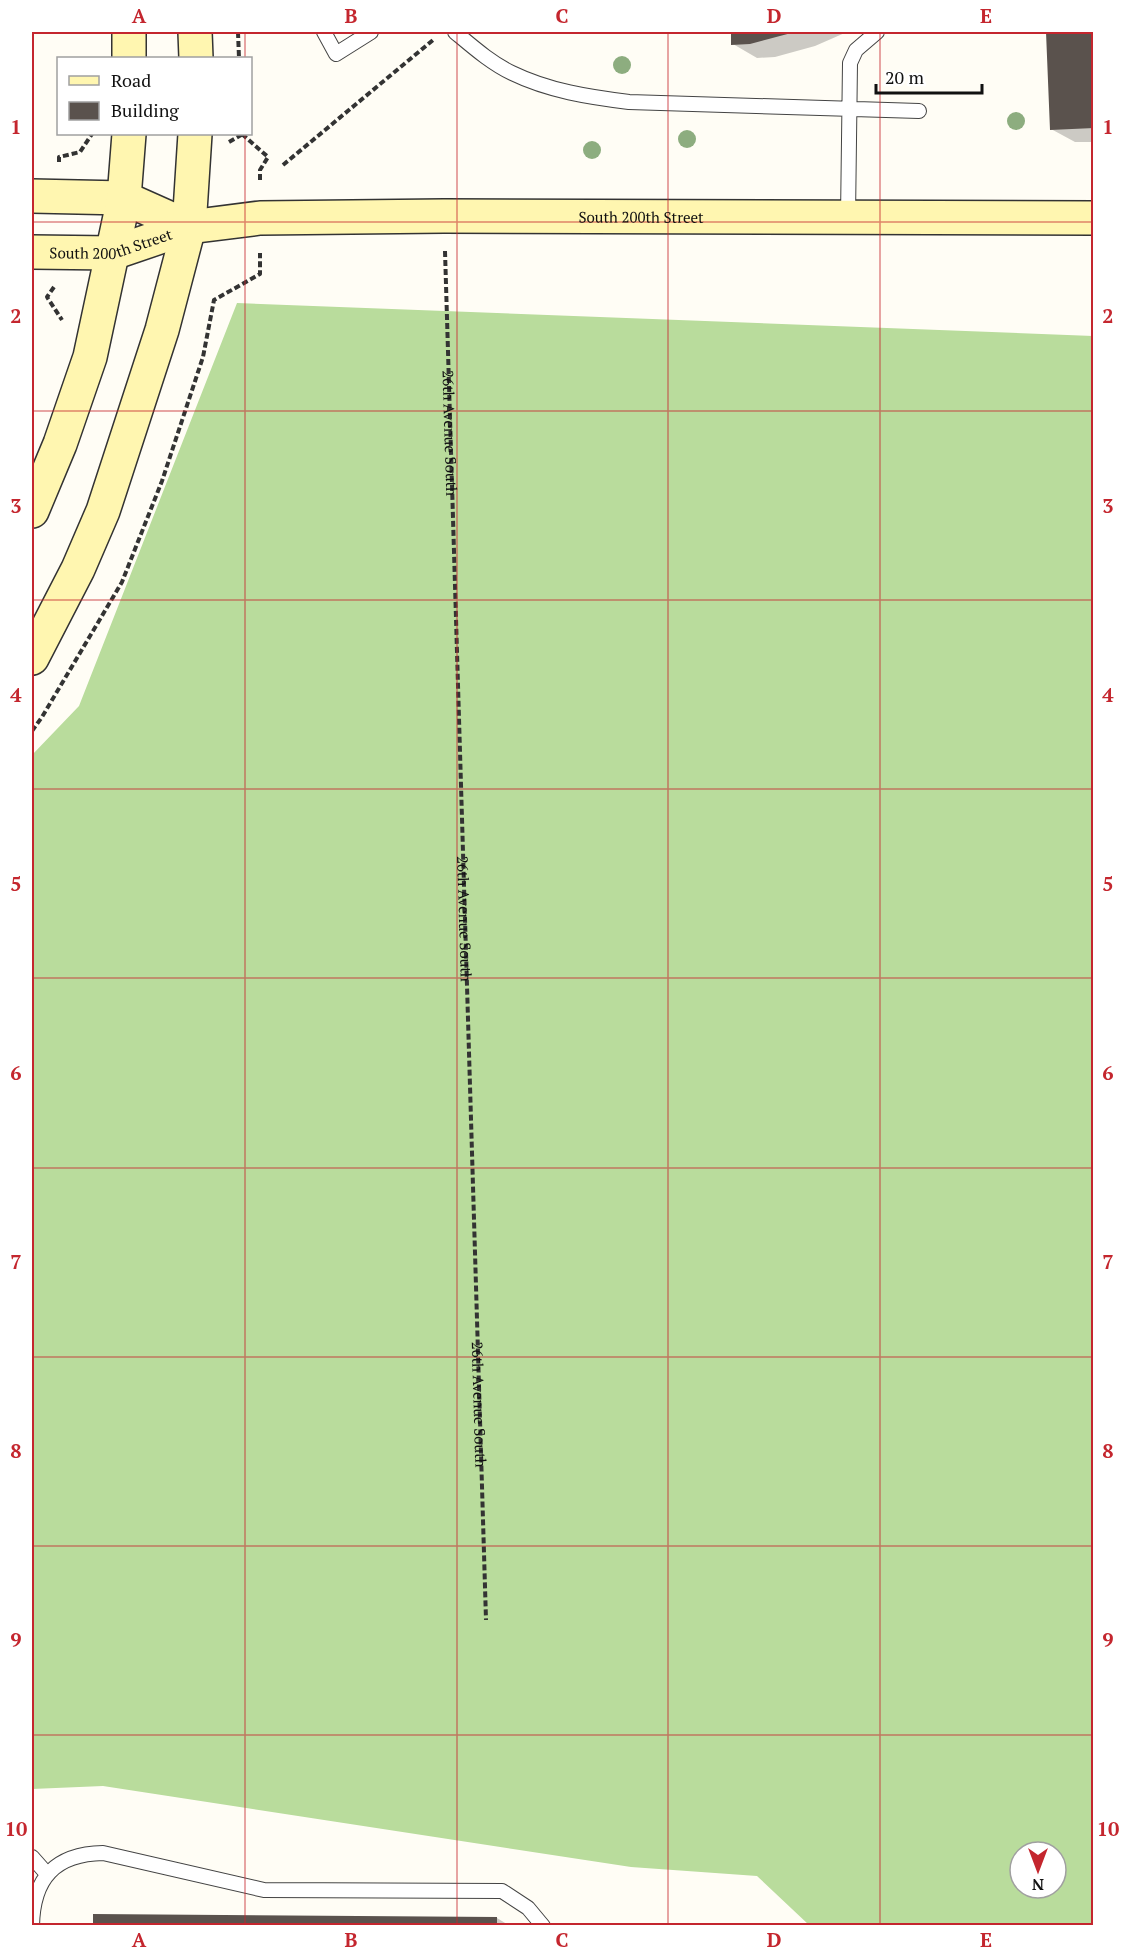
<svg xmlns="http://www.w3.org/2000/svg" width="1125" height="1957" viewBox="0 0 1125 1957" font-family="'PT Serif',serif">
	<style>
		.forest { fill: #b9dc9c; fill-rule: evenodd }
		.shadow { fill: #0003 }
		.building { fill: #5a524d }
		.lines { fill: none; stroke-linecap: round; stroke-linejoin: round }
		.lane-casing { stroke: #444; stroke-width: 16 }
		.secondary-casing { stroke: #333; stroke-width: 36 }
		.path { stroke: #333; stroke-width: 4; stroke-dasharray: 6 3; stroke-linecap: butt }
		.lane { stroke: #fff; stroke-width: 14 }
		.secondary { stroke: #fff6b0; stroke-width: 33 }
		.tree { fill: #8dad7f }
		.grid { fill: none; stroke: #c4262e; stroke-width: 1.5; stroke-opacity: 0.55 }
		.labels { text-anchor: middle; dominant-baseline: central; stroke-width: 6; stroke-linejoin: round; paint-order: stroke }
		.street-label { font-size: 15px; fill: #111; stroke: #fff }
		.neatline { fill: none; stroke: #c4262e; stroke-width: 2 }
		.grid-label { font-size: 20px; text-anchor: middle; font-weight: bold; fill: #c4262e }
	</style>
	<rect width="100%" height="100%" fill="#fffdf5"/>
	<!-- forest -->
	<path class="forest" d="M237 303 1093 336V1925H809L757 1876 631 1867 103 1786 32 1789V755L79 706ZM1020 1852H1056V1888H1020Z"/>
	<!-- shadow -->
	<path class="shadow" d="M733 32H847L815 46 775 57 757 58 733 44Z
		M1047 32H1094V142H1075L1051 129Z
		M94 1915 497 1918 510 1926H94Z"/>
	<!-- building -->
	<path class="building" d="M731 32H795L750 44 731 45Z
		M1046 32H1094V128L1050 130Z
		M93 1914 497 1917V1926H93Z"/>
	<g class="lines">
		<defs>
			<path id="lane" d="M324 32 336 54 371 32
				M455 32C473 47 491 63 512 73 549 91 589 97 629 102L919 111
				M848 217 850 63 856 50 877 32
				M32 1857 47 1874
				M32 1926C33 1878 55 1854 103 1853L264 1890 502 1891 528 1908 543 1926"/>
			<g id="secondary">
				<path d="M129 32V58"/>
				<path d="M195 32 196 58"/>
				<path d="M32 196 124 198 189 227"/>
				<path id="s2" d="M32 252 113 253 189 227 260 218 444 216 1094 218"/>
				<path d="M32 511 60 444 90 357 124 198 129 134"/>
				<path d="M32 658 78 569 103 511 162 330 189 227 195 134"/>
			</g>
		</defs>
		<!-- lane casing -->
		<use href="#lane" class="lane-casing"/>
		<!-- secondary casing -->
		<use href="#secondary" class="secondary-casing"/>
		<!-- path -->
		<g class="path">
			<path d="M238 32 239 58"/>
			<path d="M242 134 268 157 260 170V183"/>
			<path d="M229 142 243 134"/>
			<path d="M59 162V157L80 152 92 134"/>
			<path d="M283 165 433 40"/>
			<path id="s1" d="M445 251 486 1620"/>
			<path d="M54 287 47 297 62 320"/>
			<path d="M32 731 42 717 122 582 162 481 203 357 214 300 260 274V253"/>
		</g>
		<!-- lane -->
		<use href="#lane" class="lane"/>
		<!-- secondary -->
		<use href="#secondary" class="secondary"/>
	</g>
	<!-- trees -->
	<g class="tree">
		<circle cx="622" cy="65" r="9"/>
		<circle cx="1016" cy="121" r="9"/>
		<circle cx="687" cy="139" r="9"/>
		<circle cx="592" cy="150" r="9"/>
	</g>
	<!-- grid -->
	<path class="grid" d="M245 32V58M457 32V1926M668 32V1926M880 32V1926M245 134V1926M32 222H1094M32 411H1094M32 600H1094M32 789H1094M32 978H1094M32 1168H1094M32 1357H1094M32 1546H1094M32 1735H1094"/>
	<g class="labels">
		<!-- street labels -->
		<g class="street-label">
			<text stroke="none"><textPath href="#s2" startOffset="614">South 200th Street</textPath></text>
			<text stroke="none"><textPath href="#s2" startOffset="80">South 200th Street</textPath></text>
			<text stroke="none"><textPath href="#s1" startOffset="182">26th Avenue South</textPath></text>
			<text stroke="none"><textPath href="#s1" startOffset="668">26th Avenue South</textPath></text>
			<text stroke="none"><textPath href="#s1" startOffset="1154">26th Avenue South</textPath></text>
		</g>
	</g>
	<!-- border -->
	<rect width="1125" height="1957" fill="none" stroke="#ffffff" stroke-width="66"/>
	<!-- legend -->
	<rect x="57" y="57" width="195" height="78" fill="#ffffff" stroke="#a0a0a0" stroke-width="1.5"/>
	<rect x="69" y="76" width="30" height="9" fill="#fff6b0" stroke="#a0a0a0" stroke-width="1.5"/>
	<text x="111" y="87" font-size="18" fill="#111111">Road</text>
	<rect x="69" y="102" width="30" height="18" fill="#5a524d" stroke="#a0a0a0" stroke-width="1.5"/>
	<text x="111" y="117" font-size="18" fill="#111111">Building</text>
	<!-- north arrow -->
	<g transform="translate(1038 1870) rotate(180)"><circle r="28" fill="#ffffff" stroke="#a0a0a0" stroke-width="1.5"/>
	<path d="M0-4.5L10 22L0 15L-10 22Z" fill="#c4262e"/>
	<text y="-9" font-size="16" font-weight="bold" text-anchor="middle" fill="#111111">N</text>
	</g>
	<!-- scale -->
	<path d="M876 84v9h106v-9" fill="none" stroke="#111111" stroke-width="3"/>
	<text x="885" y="84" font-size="18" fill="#111111" stroke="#ffffff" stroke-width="4.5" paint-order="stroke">20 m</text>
	<rect x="33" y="33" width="1059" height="1891" class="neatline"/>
	<g class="grid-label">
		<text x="139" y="23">A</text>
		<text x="351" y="23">B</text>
		<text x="562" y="23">C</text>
		<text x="774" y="23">D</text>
		<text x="986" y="23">E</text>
		<text x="16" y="134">1</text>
		<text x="1108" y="134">1</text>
		<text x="16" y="323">2</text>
		<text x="1108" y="323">2</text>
		<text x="16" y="513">3</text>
		<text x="1108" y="513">3</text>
		<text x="16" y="702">4</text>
		<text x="1108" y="702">4</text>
		<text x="16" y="891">5</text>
		<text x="1108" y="891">5</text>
		<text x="16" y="1080">6</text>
		<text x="1108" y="1080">6</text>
		<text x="16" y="1269">7</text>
		<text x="1108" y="1269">7</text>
		<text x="16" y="1458">8</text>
		<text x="1108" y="1458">8</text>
		<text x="16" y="1647">9</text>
		<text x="1108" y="1647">9</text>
		<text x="16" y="1836">10</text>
		<text x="1108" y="1836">10</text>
		<text x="139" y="1947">A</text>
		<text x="351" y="1947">B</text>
		<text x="562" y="1947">C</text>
		<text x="774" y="1947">D</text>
		<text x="986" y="1947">E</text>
	</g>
</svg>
